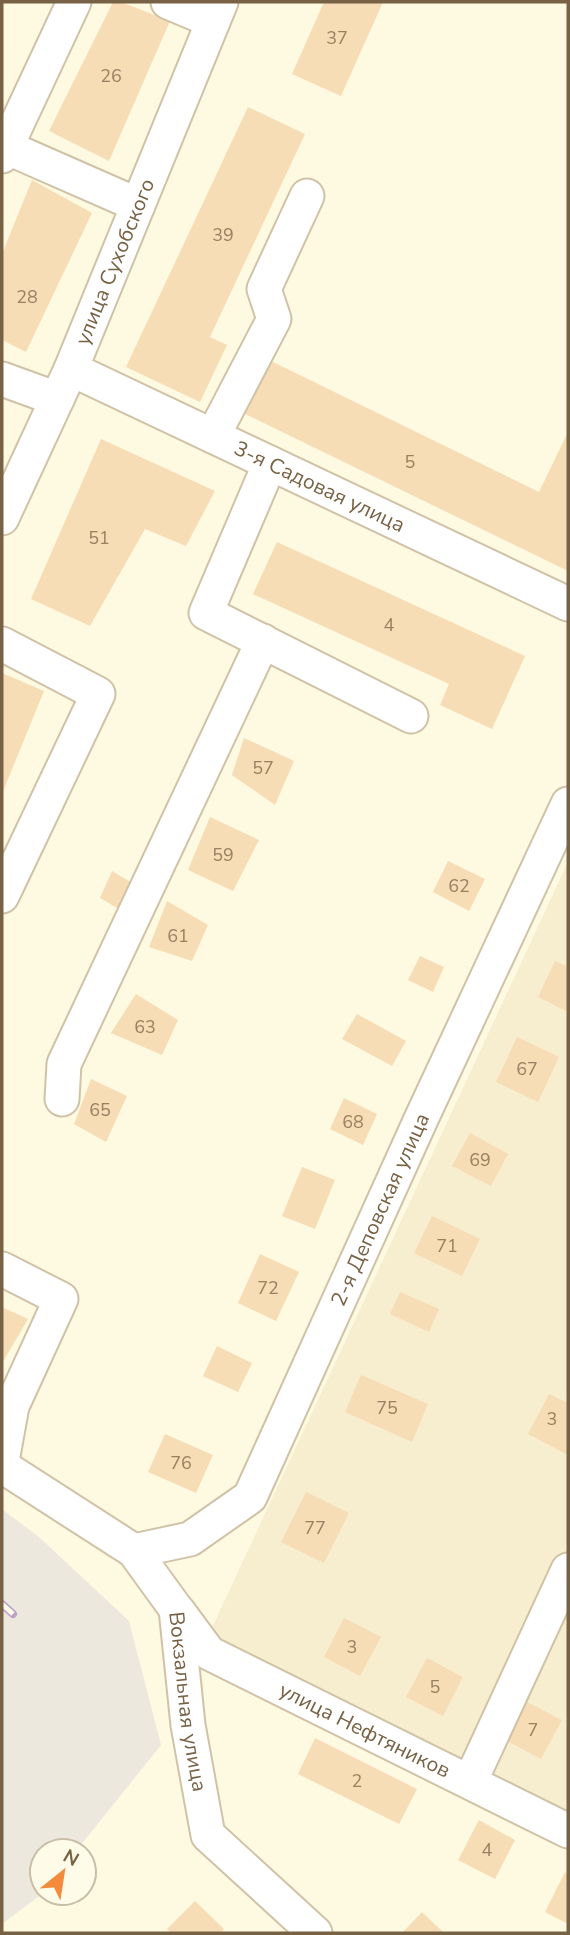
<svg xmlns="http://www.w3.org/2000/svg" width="570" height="1935" viewBox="0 0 570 1935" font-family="'Nunito Sans',sans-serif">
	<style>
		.residential { fill: #f7edcf }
		.industrial { fill: #ede8dd }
		.building { fill: #f6ddb6 }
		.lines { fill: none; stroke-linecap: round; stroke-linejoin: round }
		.minor-casing { stroke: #d0c2a7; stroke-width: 37 }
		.minor { stroke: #fff; stroke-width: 33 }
		.rail-casing { stroke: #be9fc9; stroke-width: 8 }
		.rail { stroke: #fffbe9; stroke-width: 5; stroke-dasharray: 16; stroke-linecap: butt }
		.labels { text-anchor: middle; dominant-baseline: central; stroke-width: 5; stroke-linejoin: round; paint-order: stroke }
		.number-label { font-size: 18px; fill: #988161 }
		.street-label { font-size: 21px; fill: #786245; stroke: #fffbe9 }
	</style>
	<rect width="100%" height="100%" fill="#fef9e1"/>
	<!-- residential -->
	<path class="residential" d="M568 862V1552L467 1765 237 1654 211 1630Z
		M568 1588V1819L480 1776Z"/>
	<!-- industrial -->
	<path class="industrial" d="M2 1509 40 1538 129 1621 161 1745 76 1851H42L43 1893 2 1924Z"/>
	<!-- building -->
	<path class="building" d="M113 2H121L170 21 109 161 49 131Z
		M324 2H383L341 96 292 74Z
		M248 107 305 134 210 337 227 345 200 402 126 367Z
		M32 180 92 213 26 352 2 340V254Z
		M271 361 539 492 568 432V571L245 414Z
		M101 439 215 491 186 546 145 529 90 626 31 599Z
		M277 542 525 656 492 729 440 705 449 684 253 594Z
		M2 673 44 691 2 794Z
		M244 738 294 761 275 805 232 775Z
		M210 817 259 840 233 891 188 870Z
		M448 861 485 879 469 911 433 892Z
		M112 871 132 883 119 909 100 898Z
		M167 901 208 925 192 961 149 947Z
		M420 956 444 967 433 992 408 980Z
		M555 961 568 967V1012L538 997Z
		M136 994 178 1020 162 1055 111 1033Z
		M357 1014 406 1041 392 1066 342 1039Z
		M517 1037 559 1057 538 1102 496 1082Z
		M91 1079 127 1096 106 1142 74 1124Z
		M344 1098 377 1114 363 1145 330 1129Z
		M470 1133 508 1154 491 1186 452 1166Z
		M302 1167 335 1180 315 1229 282 1216Z
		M432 1216 480 1239 462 1276 414 1253Z
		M260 1254 299 1272 276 1321 238 1303Z
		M400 1292 439 1309 429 1332 390 1314Z
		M2 1307 28 1319 4 1360 2 1359Z
		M217 1346 252 1363 238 1392 203 1376Z
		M361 1375 428 1404 412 1442 345 1412Z
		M549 1394 568 1403V1455L528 1434Z
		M165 1434 213 1455 196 1493 148 1472Z
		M306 1492 349 1513 324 1563 281 1542Z
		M344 1618 381 1637 360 1676 324 1657Z
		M427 1658 463 1677 443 1716 406 1697Z
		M525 1701 562 1720 541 1759 505 1740Z
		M315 1738 417 1789 399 1824 298 1774Z
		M479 1820 515 1840 495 1879 458 1860Z
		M565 1872 568 1874V1924L545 1912Z
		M195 1901 224 1929 221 1933H171L167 1929Z
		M422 1912 444 1933H402Z"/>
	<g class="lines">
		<defs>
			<g id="minor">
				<path d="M168 2 213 21"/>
				<path d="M6 147 138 205"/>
				<path d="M2 156 74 2"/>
				<path id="s1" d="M71 369 568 604"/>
				<path d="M2 379 57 399"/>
				<path d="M213 436 274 319 264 289 307 196"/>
				<path d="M270 463 206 613 411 716"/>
				<path id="s2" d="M2 518 71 369 221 2"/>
				<path d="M2 644 98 694 2 896"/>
				<path d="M62 1099 64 1064 263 641"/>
				<path d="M2 1269 61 1299 12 1406 2 1461"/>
				<path id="s3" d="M2 1466 134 1551 176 1609 188 1725 208 1835 315 1933"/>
				<path id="s4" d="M134 1551 190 1539 250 1497 422 1117 568 804"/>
				<path id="s5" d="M178 1611 209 1653 568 1831"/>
				<path d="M470 1782 568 1570"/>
			</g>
		</defs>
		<!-- minor casing -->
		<use href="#minor" class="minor-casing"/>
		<!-- minor -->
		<use href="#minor" class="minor"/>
		<defs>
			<path id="rail" d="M2 1604 13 1614"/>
		</defs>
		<!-- rail casing -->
		<use href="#rail" class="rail-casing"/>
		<!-- rail -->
		<use href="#rail" class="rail"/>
	</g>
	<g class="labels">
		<!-- number labels -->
		<g class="number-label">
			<text x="337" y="38">37</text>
			<text x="111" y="76">26</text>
			<text x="223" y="235">39</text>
			<text x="27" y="297">28</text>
			<text x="410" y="462">5</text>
			<text x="99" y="538">51</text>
			<text x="389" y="625">4</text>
			<text x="263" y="768">57</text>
			<text x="223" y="855">59</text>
			<text x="459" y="886">62</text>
			<text x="178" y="936">61</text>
			<text x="145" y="1027">63</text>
			<text x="527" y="1069">67</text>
			<text x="100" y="1110">65</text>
			<text x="353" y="1122">68</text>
			<text x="480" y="1160">69</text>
			<text x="447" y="1246">71</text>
			<text x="268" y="1288">72</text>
			<text x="387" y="1408">75</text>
			<text x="552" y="1419">3</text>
			<text x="181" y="1463">76</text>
			<text x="315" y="1528">77</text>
			<text x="352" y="1647">3</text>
			<text x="435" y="1687">5</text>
			<text x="533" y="1730">7</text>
			<text x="357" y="1781">2</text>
			<text x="487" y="1850">4</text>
		</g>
		<!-- street labels -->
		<g class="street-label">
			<text stroke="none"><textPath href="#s2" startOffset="280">улица Сухобского</textPath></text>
			<text stroke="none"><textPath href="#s1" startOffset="275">3-я Садовая улица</textPath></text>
			<text stroke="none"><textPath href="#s4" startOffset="446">2-я Деповская улица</textPath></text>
			<text stroke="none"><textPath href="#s3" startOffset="322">Вокзальная улица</textPath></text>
			<text stroke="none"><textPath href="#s5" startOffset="226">улица Нефтяников</textPath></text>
		</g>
	</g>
	<!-- border -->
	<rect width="570" height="1935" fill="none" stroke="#786245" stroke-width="7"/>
	<!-- north arrow -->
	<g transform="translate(63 1872) rotate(30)"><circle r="33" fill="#fffbe9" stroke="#c9bea7" stroke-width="2"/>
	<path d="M0-5L12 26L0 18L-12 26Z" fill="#f48b3a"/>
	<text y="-10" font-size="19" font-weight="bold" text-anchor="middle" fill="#786245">N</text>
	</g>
</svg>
